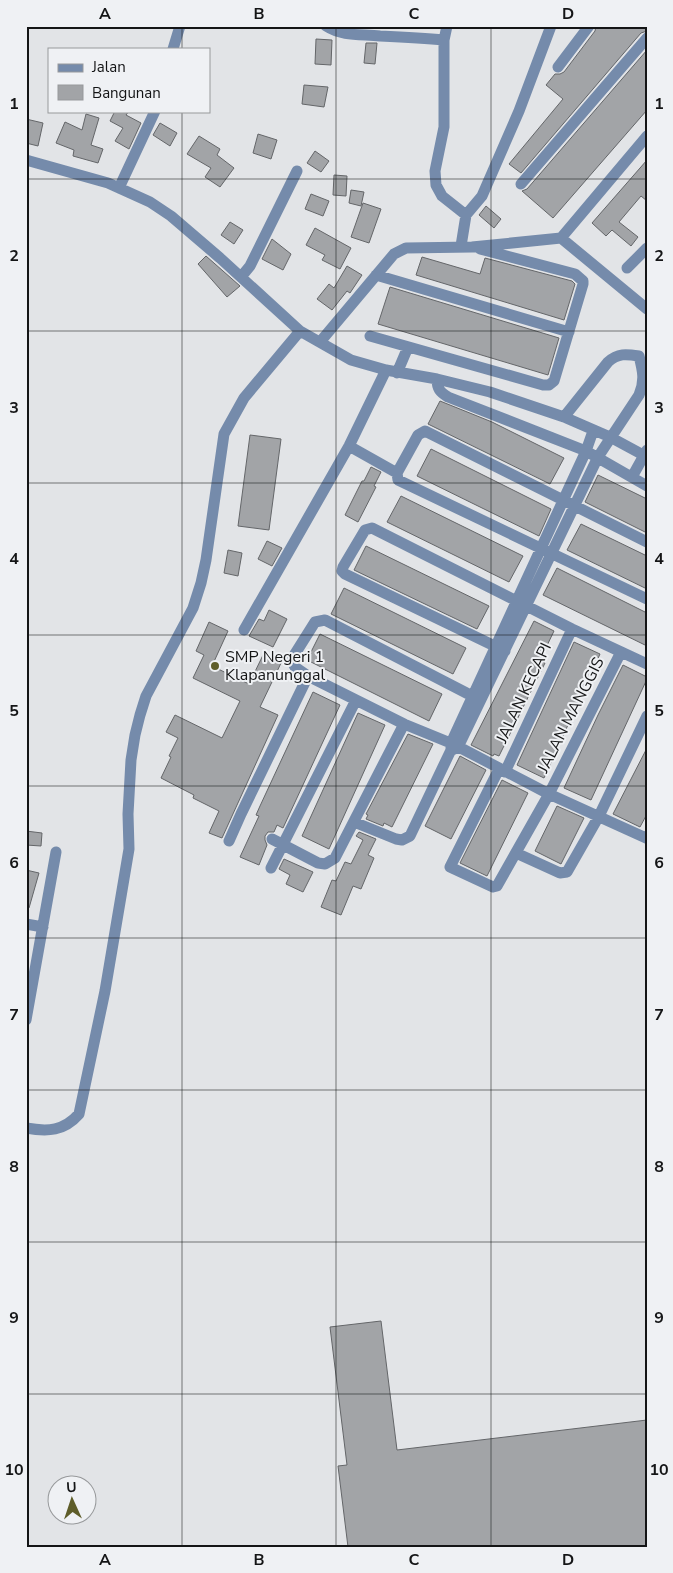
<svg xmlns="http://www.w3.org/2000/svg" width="673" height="1573" viewBox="0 0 673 1573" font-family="'Nunito Sans',sans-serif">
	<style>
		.building { fill: #a2a4a7; stroke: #646669 }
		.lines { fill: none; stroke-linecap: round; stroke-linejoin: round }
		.minor { stroke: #758bab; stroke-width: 11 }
		.grid { fill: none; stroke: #141516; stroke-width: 1; stroke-opacity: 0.55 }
		.poi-dot { fill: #5e5d29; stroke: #eff1f4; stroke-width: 2 }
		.labels { text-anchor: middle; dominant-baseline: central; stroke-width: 4; stroke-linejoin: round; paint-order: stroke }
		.poi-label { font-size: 16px; fill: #141516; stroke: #eff1f4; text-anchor: start }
		.street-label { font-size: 16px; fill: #141516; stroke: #eff1f4 }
		.neatline { fill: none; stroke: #141516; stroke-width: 2 }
		.grid-label { font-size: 16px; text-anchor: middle; font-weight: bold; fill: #141516 }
	</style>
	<rect width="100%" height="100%" fill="#e2e4e7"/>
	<!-- building -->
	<path class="building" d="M596 26H647V31L641 33 521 173 509 164 563 99 546 85 555 74H560L564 72 595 31Z
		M316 39 332 40 331 65 315 64Z
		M366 43H377L375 64 364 63Z
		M647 50V110L553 218 522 191 527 189Z
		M304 85 328 87 324 107 302 104Z
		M115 111H129L126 115 141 123 129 149 115 141 123 128 110 121Z
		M86 114 99 118 91 145 103 149 98 163 73 156 74 150 56 143 65 122 82 130Z
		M26 119 43 123 38 146 26 143Z
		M160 123 177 133 170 146 153 135Z
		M258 134 277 140 271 159 253 153Z
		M199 136 220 149 217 155 234 168 220 187 205 177 211 168 187 154Z
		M315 151 329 161 321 172 307 163Z
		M647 160V201L641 196 619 222 638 237 631 246 612 230 606 236 592 223Z
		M334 175 347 176 346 196 333 195Z
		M351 190 364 192 361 206 349 203Z
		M311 194 329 201 323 216 305 209Z
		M363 203 381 209 369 243 351 237Z
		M486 206 501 219 494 228 479 215Z
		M230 222 243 230 234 244 221 235Z
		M315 228 351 248 340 269 322 260 325 255 306 245Z
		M272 239 291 254 283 270 262 259Z
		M206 256 240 286 227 297 198 264Z
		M422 257 480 274 485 258 572 281 575 284 564 320 416 275Z
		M347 266 362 275 350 293 347 291 332 310 317 299 329 284 334 288Z
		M390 287 559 338 548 375 378 324Z
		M440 401 492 422 564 458 550 484 428 424Z
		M250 435 281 439 269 530 238 526Z
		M431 449 551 509 539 536 417 476Z
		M371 467 381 472 374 486 376 487 358 522 345 515 362 481H364Z
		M598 475 647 499V533L585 502Z
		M401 496 523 556 509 582 387 522Z
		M581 524 647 556V589L567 550Z
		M267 541 282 548 272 566 258 559Z
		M366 546 489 606 477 629 354 570Z
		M228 550 242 553 238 576 224 573Z
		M557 568 647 613V646L543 595Z
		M344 588 466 648 453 674 331 614Z
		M269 610 287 619 273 647 249 636 259 619 264 621Z
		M534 621 554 631 540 660 545 663 499 756 494 754 493 756 471 745Z
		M209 622 228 631 212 666 249 684 264 653 282 661 260 707 278 715 222 838 209 833 219 811 193 798 194 795 161 778 171 757 169 756 178 738 166 732 175 715 222 738 240 701 193 678 204 655 196 651Z
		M320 634 442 694 429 721 307 660Z
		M574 642 600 654 544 778 517 765Z
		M623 665 647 677V679L591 800 564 788 598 715Z
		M313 692 340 705 283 828 277 825 274 832H268L265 836V840L267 845 259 865 240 857 259 816 256 815 260 806Z
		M358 713 385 725 329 849 302 836Z
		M408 734 433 744 392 827 384 823 383 826 366 819 368 815 366 814Z
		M647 748V814L640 827 613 814Z
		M460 756 486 770 451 839 425 826Z
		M502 780 528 793 487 876 460 863Z
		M557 806 584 818 561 864 535 851Z
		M26 831 42 833 41 846 26 845Z
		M359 832 376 839 368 855 374 858 361 889 353 886 341 915 321 907 332 880 336 881 345 862 351 864 363 840 356 836Z
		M284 859 313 872 303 892 286 884 290 875 279 869Z
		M26 870 39 873 29 908 26 907Z
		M381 1321 397 1450 647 1420V1547H348L338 1466 347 1465 330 1327Z"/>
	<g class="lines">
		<!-- minor -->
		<path class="minor" d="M326 26C343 37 361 34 380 36 402 37 423 38 444 40
			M447 26 444 40V127L435 171 436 185 442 196 466 215 461 246
			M173 49 180 26
			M558 67 589 26
			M26 160 108 183 150 202 171 216 220 258 300 331 351 360 386 370 437 379 490 392 564 417 610 437 647 457
			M521 184 647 38
			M119 188 155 111
			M466 215 482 196 519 111 551 26
			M561 238 647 309
			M627 268 647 248
			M376 275 569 332
			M241 277 250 266 297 171
			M370 336 543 385H549L554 381 583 284V281L575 274 480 249
			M320 342 394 254 406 248 472 247 561 238 647 136
			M397 373 408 347
			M437 379C437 389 440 392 448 397L586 451 647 486
			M564 417 608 362C618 353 626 354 639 356
			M349 446 397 473
			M632 477 647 450
			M647 542 425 431 418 435 397 473 398 480 647 599
			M244 630 349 446 386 370
			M505 651 345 574 342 571 343 567 365 530 372 528 572 629 647 664
			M480 700 325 620 315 622 293 657V663L295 667 308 676 404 724 453 744 549 794 646 838 647 836
			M452 750 458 747 598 457 639 395C645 381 643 371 639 356
			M499 769 450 867 493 887 497 886 549 794 621 652
			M505 772 572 629
			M354 822 396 839 402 840 410 836 451 750V743L586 451 593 431
			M272 839 318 863 325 864 335 858 404 724
			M229 841 241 814 308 676
			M516 853 560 873 567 872 599 816 647 716
			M271 868 356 700
			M26 924 43 927
			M26 1020 56 852
			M26 1128C48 1132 64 1131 79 1114L105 991 129 849 128 814 131 760 135 735 140 715 146 696 193 608 201 583 206 560 224 434 244 398 300 331"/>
	</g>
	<!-- grid -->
	<path class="grid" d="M182 26V49M336 26V1547M491 26V1547M182 111V1547M26 179H647M26 331H647M26 483H647M26 635H647M26 786H647M26 938H647M26 1090H647M26 1242H647M26 1394H647"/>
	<!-- markers -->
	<circle class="poi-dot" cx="215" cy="666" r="5"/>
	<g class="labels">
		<!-- poi labels -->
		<g class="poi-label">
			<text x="225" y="657">SMP Negeri 1<tspan x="225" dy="18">Klapanunggal</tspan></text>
		</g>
		<!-- street labels -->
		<g class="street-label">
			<text transform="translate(524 693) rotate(-65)">JALAN KECAPI</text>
			<text transform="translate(571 715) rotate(-63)">JALAN MANGGIS</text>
		</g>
	</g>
	<!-- border -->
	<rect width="673" height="1573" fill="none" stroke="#eff1f4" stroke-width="55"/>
	<!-- legend -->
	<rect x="48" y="48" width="162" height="65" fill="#eff1f4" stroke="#97999b"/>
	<rect x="58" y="64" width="25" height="8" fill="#758bab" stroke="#97999b"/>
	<text x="92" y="72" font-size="15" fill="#141516">Jalan</text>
	<rect x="58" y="85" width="25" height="15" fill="#a2a4a7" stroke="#97999b"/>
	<text x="92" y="98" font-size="15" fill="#141516">Bangunan</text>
	<!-- north arrow -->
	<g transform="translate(72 1500) rotate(357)"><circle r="24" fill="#eff1f4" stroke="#97999b"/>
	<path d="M0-4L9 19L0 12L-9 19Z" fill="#5e5d29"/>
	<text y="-8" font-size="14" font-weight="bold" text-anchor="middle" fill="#141516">U</text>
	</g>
	<rect x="28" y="28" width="618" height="1518" class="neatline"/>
	<g class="grid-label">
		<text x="105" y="19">A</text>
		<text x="259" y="19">B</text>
		<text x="414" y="19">C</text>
		<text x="568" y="19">D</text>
		<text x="14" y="109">1</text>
		<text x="659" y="109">1</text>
		<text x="14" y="261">2</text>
		<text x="659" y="261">2</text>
		<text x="14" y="413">3</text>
		<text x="659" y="413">3</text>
		<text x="14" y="564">4</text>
		<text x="659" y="564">4</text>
		<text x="14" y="716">5</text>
		<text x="659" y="716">5</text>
		<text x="14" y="868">6</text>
		<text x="659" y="868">6</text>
		<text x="14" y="1020">7</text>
		<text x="659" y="1020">7</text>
		<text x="14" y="1172">8</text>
		<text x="659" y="1172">8</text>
		<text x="14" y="1323">9</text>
		<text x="659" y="1323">9</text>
		<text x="14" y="1475">10</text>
		<text x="659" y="1475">10</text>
		<text x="105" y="1565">A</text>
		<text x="259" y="1565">B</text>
		<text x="414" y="1565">C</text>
		<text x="568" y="1565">D</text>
	</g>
</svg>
